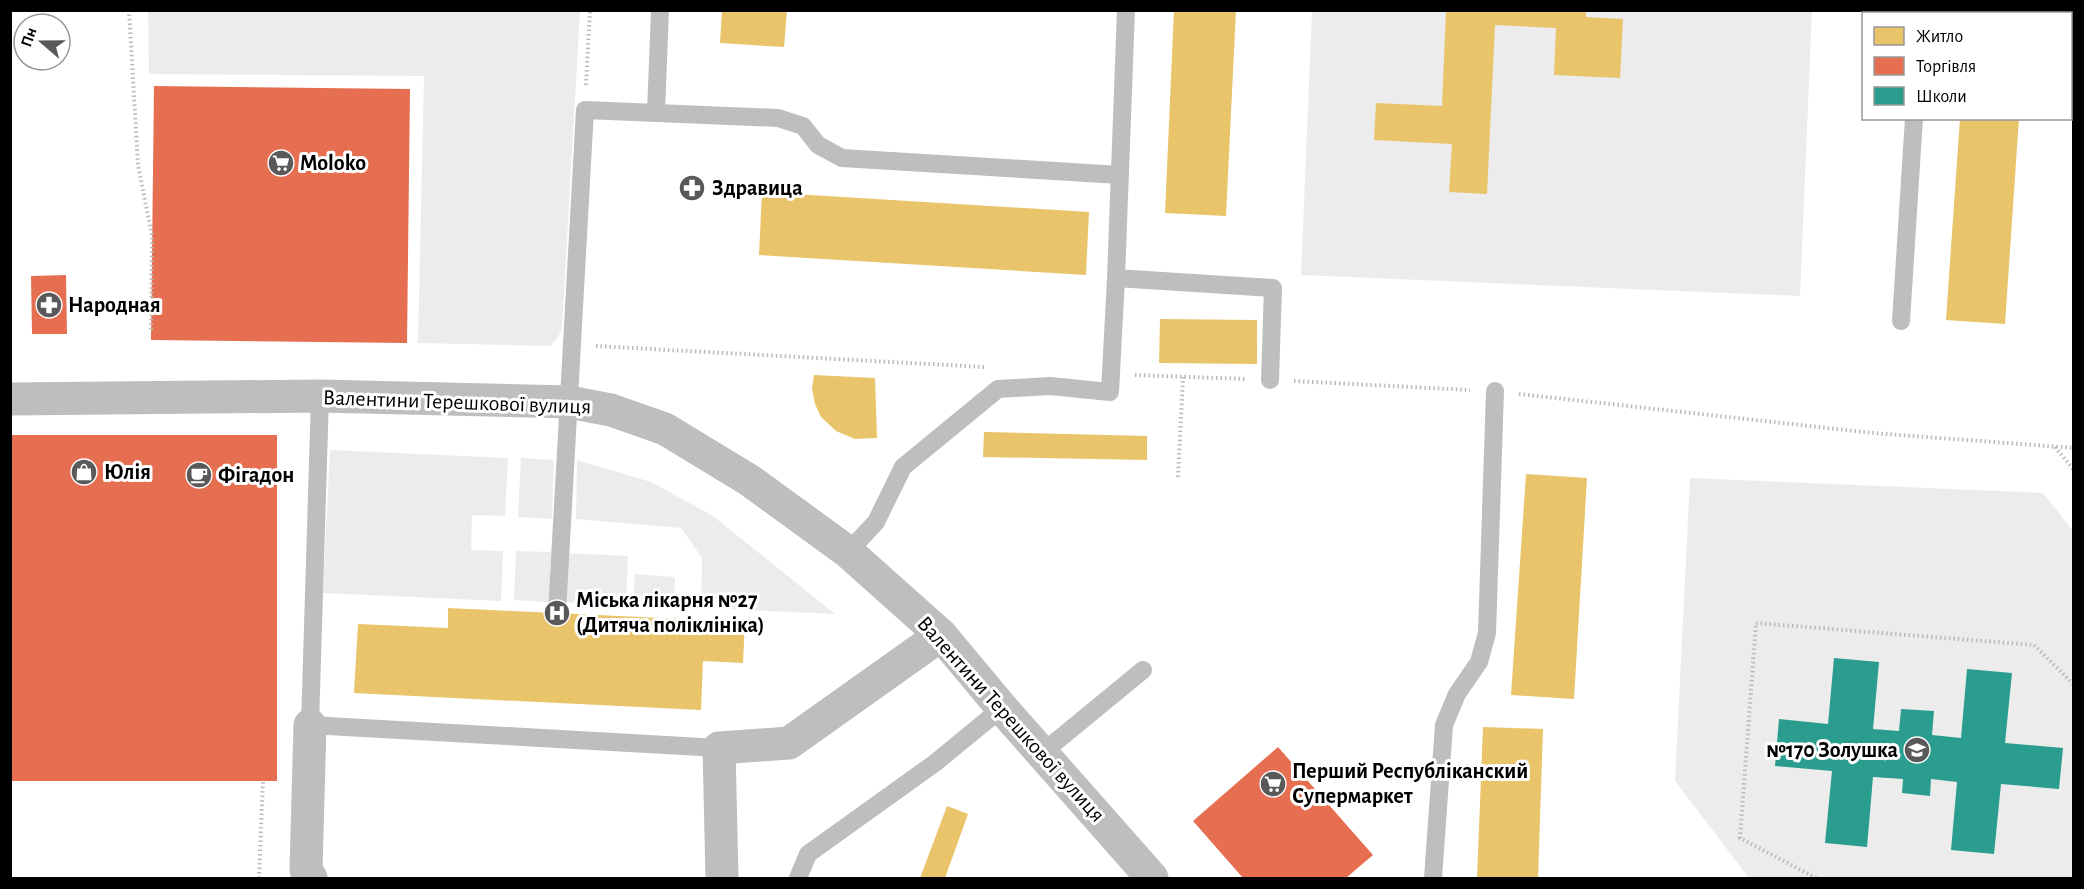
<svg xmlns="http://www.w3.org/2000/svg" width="2084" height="889" viewBox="0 0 2084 889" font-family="'Alegreya Sans',sans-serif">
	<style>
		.green { fill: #ececec }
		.homes { fill: #e9c46a }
		.shops { fill: #e76f51 }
		.schools { fill: #2a9d8f }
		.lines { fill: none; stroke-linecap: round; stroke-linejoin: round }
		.path { stroke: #b9b9b9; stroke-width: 4; stroke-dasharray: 1.5 3; stroke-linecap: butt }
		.service { stroke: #bebebe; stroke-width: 18 }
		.minor { stroke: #bebebe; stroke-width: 33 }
		.tertiary { stroke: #bebebe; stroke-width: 33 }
		.labels { text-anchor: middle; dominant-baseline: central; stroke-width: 6; stroke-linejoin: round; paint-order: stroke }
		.poi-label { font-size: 22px; font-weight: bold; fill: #000; stroke: #fff; text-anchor: start }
		.street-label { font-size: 22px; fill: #000; stroke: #fff }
	</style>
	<rect width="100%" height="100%" fill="#fff"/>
	<!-- green -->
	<path class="green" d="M148 11H580L562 329 557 339 550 346 418 343 424 76 149 74Z
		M1312 11H1812L1800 296 1301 275Z
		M330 450 508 458 505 516 472 515 471 550 503 551 501 601 323 593Z
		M521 458 554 460 552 519 518 517Z
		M577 460 651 482 713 516 835 614 701 608 702 558 681 528 576 519Z
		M1690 478 2043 493 2073 531V878H1749L1675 781Z
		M516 551 551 552 549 602 514 600Z
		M564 553 628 556 626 605 562 602Z
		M635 574 675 577 674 607 633 606Z"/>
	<!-- homes -->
	<path class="homes" d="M722 10H787L784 47 720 43Z
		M1174 10H1236L1226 216 1165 213Z
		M1446 10H1586V17L1623 19 1620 78 1554 75 1556 28 1495 25 1487 194 1449 192 1452 144 1374 140 1376 103 1442 106Z
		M1967 10H2026V14H1967Z
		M1960 118H2019L2005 324 1946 320Z
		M762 192 1089 212 1086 275 759 255Z
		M1160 319 1257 320V364L1159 363Z
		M814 375 875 378 877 438 855 439 836 431 821 417 815 404 812 389Z
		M984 432 1147 436V460L983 457Z
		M1526 474 1587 478 1574 699 1511 695Z
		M448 608 745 622 743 663 703 661 701 710 354 693 358 624 448 628Z
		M1483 727 1543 729 1538 878H1477Z
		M947 806 968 814 945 878H920Z"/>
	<!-- shops -->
	<path class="shops" d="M154 86 410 89 407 343 151 340Z
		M66 275 67 334H32L31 276Z
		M10 435H277V781H10Z
		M1278 747 1373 855 1346 878H1243L1193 821Z"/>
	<!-- schools -->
	<path class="schools" d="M1834 658 1879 662 1873 729 1899 731 1901 709 1934 711 1932 735 1961 738 1967 669 2012 673 2005 743 2063 748 2059 789 2001 784 1994 854 1951 850 1957 782 1931 779 1930 796 1902 793 1903 779 1873 777 1867 847 1825 843 1832 771 1775 766 1779 719 1828 724Z"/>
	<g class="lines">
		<!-- path -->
		<path class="path" d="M129 10 138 165 152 236 151 332
			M586 85 590 10
			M596 346 984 367
			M1135 375 1245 379
			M1294 381 1470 390
			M1519 394 1873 433 2074 448
			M2055 447 2074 470
			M1178 477 1183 377
			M259 878 263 781
			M1816 878 1740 838 1756 623 2034 645 2074 685"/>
		<!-- service -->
		<path class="service" d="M1921 14V10
			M656 112 660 10
			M1116 278 1126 10
			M1901 321 1914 118
			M320 396 310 725 719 748
			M848 552 876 522 903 467 998 389 1050 386 1110 392 1116 278 1273 288 1270 380
			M557 613 585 110 778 118 803 126 818 145 842 158 1120 175
			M1042 753 1143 670
			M798 878 808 854 935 763 1002 708
			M1433 878 1444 725 1457 694 1479 662 1487 633 1495 391"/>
		<!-- minor -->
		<path class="minor" d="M310 725 306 870 311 878
			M722 878 719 748 789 743 941 635"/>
		<!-- tertiary -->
		<path class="tertiary" d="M10 399 320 396 569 402 611 410 665 429 749 480 848 552 941 635 1002 708 1152 878"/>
	</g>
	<!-- icons -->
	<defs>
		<symbol id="supermarket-disc" viewBox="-11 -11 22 22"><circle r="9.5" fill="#595959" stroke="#fff"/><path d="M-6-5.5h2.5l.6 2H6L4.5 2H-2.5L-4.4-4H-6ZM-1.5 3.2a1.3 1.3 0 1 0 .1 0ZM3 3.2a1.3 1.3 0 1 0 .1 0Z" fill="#fff"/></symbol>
		<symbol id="pharmacy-disc" viewBox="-11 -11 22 22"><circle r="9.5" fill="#595959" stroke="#fff"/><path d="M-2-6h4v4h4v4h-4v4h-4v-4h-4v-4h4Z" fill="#fff"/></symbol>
		<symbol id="shop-disc" viewBox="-11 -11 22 22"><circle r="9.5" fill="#595959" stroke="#fff"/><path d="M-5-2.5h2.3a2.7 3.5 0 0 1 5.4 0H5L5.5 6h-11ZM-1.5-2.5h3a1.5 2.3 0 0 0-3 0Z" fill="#fff"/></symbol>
		<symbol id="cafe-disc" viewBox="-11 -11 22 22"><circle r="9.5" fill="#595959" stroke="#fff"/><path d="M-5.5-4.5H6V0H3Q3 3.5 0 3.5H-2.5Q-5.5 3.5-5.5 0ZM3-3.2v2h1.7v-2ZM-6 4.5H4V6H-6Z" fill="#fff"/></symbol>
		<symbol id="hospital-disc" viewBox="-11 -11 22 22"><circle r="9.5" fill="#595959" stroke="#fff"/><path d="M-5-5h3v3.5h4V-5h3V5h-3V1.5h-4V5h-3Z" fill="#fff"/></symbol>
		<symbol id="school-disc" viewBox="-11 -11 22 22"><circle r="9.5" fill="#595959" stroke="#fff"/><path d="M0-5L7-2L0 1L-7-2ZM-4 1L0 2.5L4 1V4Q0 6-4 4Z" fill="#fff"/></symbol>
	</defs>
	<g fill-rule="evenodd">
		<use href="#supermarket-disc" x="266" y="148" width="30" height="30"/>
		<use href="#pharmacy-disc" x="677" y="173" width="30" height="30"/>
		<use href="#pharmacy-disc" x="34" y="290" width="30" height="30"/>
		<use href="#shop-disc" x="69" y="457" width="30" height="30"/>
		<use href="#cafe-disc" x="184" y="460" width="30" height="30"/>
		<use href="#hospital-disc" x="542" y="598" width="30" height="30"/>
		<use href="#school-disc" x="1902" y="735" width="30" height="30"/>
		<use href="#supermarket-disc" x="1258" y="769" width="30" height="30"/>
	</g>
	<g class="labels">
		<!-- poi labels -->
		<g class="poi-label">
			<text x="300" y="163">Moloko</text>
			<text x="712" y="188">Здравица</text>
			<text x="68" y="305">Народная</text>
			<text x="104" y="472">Юлія</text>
			<text x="218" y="475">Фігадон</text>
			<text x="576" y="600">Міська лікарня №27<tspan x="576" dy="25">(Дитяча поліклініка)</tspan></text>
			<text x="1898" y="750" text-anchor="end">№170 Золушка</text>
			<text x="1292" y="771">Перший Республiканский<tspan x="1292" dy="25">Супермаркет</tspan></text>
		</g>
		<!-- street labels -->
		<g class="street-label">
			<text transform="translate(457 402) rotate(2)">Валентини Терешкової вулиця</text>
			<text transform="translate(1011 719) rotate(48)">Валентини Терешкової вулиця</text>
		</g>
	</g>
	<!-- border -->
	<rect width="2084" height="889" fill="none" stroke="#000000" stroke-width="24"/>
	<!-- legend -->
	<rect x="1862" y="12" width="210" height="108" fill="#ffffff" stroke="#999999" stroke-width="1.5"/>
	<rect x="1874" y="27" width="30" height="18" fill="#e9c46a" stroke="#999999" stroke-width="1.5"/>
	<text x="1916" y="42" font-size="18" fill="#000000">Житло</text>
	<rect x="1874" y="57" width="30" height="18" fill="#e76f51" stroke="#999999" stroke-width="1.5"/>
	<text x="1916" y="72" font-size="18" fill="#000000">Торгівля</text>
	<rect x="1874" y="87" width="30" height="18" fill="#2a9d8f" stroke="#999999" stroke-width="1.5"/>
	<text x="1916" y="102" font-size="18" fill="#000000">Школи</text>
	<!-- north arrow -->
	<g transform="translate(42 42) rotate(290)"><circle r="28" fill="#ffffff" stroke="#999999" stroke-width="1.5"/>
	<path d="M0-4.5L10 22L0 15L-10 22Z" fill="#595959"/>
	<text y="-9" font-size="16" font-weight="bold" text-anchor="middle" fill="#000000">Пн</text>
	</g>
</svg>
